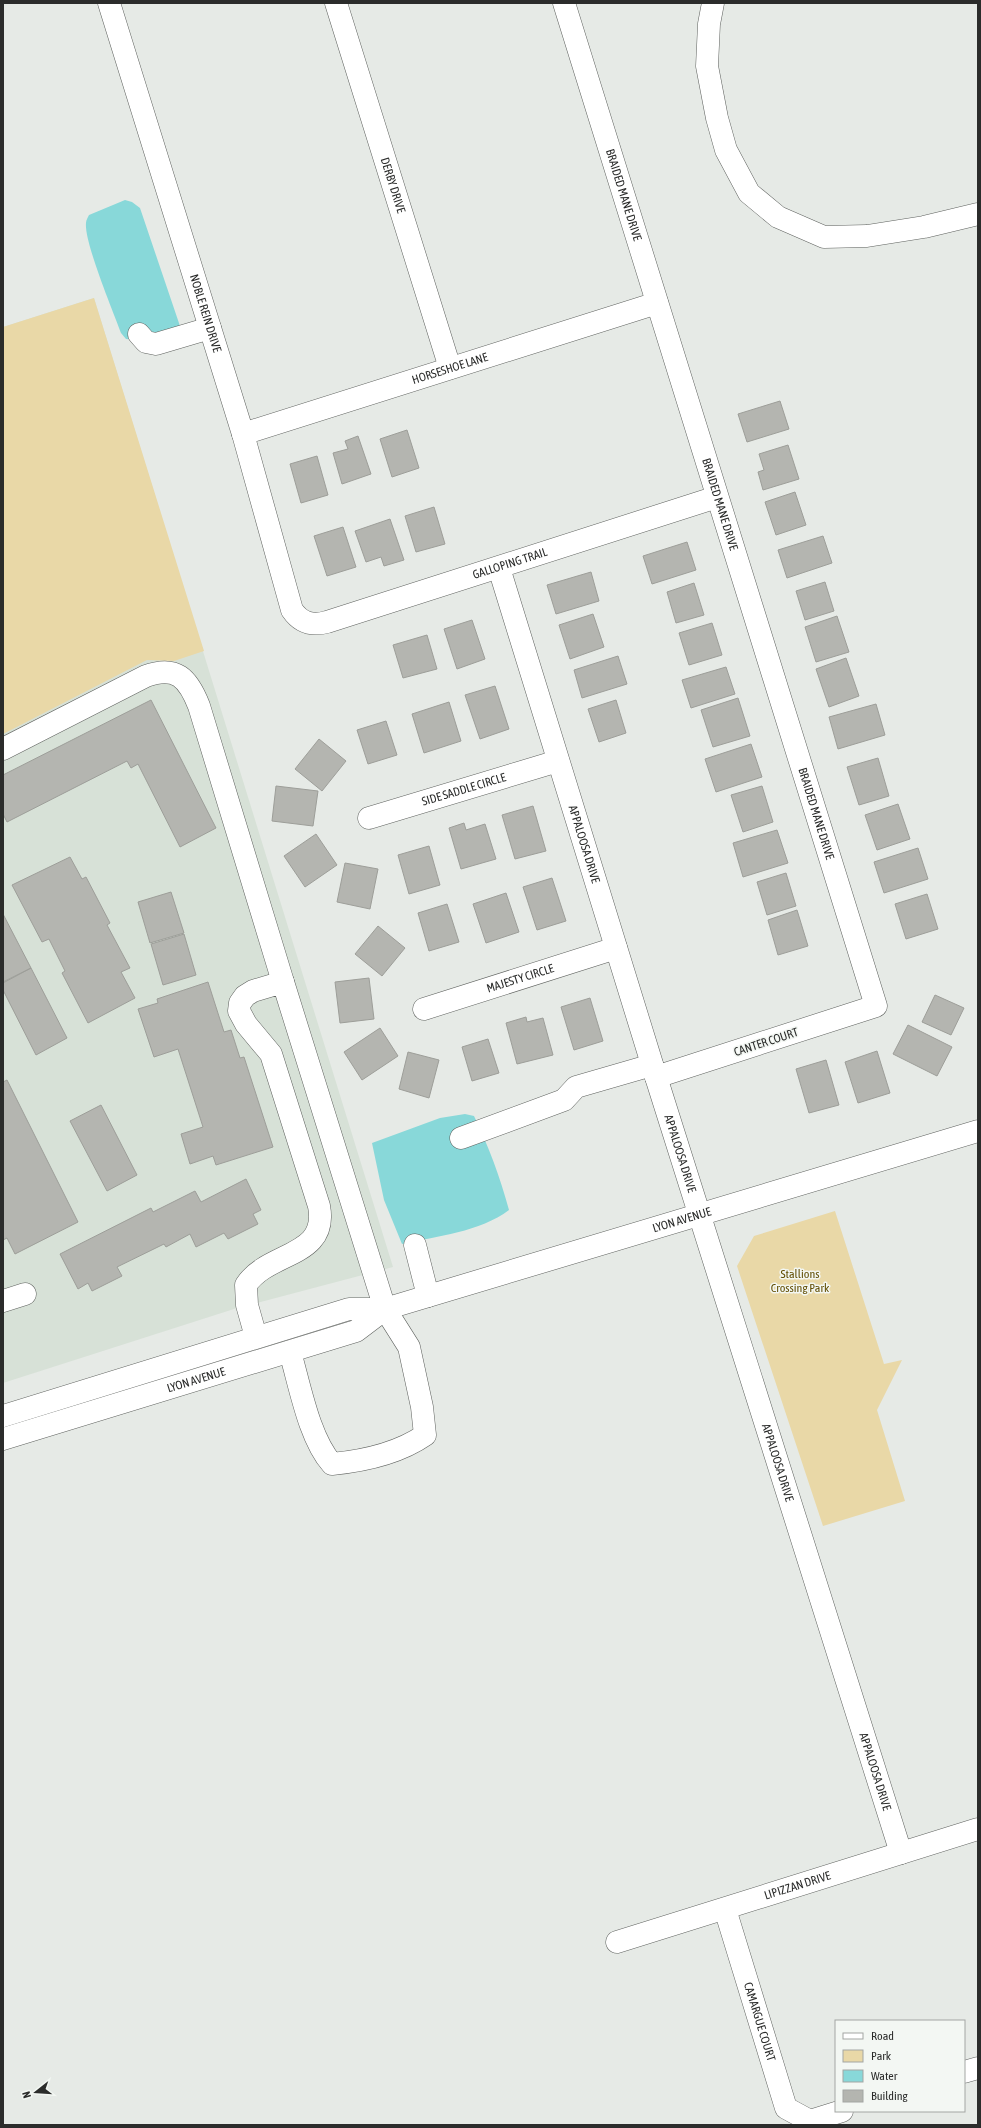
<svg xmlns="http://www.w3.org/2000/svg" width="981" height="2128" viewBox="0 0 981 2128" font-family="'Asap Condensed',sans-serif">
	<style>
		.built { fill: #d7e1d7 }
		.green { fill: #e9d8a7 }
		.water { fill: #88d8d9 }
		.building { fill: #b4b5b0; stroke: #9d9e99 }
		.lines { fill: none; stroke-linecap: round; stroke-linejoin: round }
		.minor-casing { stroke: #5f625f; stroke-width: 23 }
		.minor { stroke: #fff; stroke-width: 22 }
		.labels { text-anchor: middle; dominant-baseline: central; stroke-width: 3; stroke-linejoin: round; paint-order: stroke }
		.street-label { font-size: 12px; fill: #2b2c2b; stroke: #f3f7f3 }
		.park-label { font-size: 12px; fill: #624e03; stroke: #f3f7f3 }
	</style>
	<rect width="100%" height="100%" fill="#e6eae6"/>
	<!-- built -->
	<path class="built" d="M94 298 393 1267 234 1309 3 1383V327Z"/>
	<!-- green -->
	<path class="green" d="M94 298 204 651 174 661 147 660 3 734V327Z
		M835 1211 884 1364 902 1360 877 1410 905 1501 823 1526 737 1266 754 1236Z"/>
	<!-- water -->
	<path class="water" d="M125 200 132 202 140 208 182 332 137 340 126 339 121 333C113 311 84 242 86 223 86 220 88 217 89 215Z
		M465 1114 474 1116C489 1147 500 1177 509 1210 480 1232 437 1236 402 1244L384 1200 372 1143 440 1118Z"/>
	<!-- building -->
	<path class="building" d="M780 401 789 429 747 442 738 414Z
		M407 430 419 468 392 477 380 439Z
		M358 436 371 474 342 484 333 453 348 449 345 441Z
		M788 445 799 479 763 490 758 472 764 470 759 454Z
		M317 456 328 495 301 503 290 464Z
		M795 492 806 525 776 535 765 502Z
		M434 507 445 544 416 552 405 516Z
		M390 519 404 560 384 566 381 557 366 562 355 531Z
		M343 527 356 567 327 576 314 536Z
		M823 536 832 563 787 578 778 550Z
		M687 542 696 570 652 584 643 556Z
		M591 572 599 601 556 614 547 585Z
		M825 582 834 611 805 620 796 591Z
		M694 583 704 615 676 623 667 592Z
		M593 614 604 647 570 659 559 625Z
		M837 616 849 652 816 662 805 627Z
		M472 620 485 659 457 669 444 629Z
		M712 623 722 655 689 665 679 633Z
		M427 635 437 669 403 678 393 645Z
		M618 656 627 684 582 698 574 670Z
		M846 658 859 696 829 707 816 669Z
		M726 667 735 694 691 708 682 680Z
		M495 686 509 729 480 739 465 695Z
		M738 698 750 736 713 747 701 710Z
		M151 700 216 828 180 847 138 764 131 768 127 761 7 822 3 814V775Z
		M616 700 626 733 599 742 588 709Z
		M449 702 461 741 424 753 412 714Z
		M876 704 885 735 838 749 829 717Z
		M386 721 397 755 368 764 357 730Z
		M319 739 346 761 322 791 295 769Z
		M751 744 762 777 716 792 705 759Z
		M878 758 889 796 859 805 847 767Z
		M276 786 318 791 313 826 272 821Z
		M762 786 773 822 743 832 731 795Z
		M898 804 910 839 877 850 865 815Z
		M533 806 546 851 515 859 502 815Z
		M464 823 466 830 485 824 496 859 461 869 449 828Z
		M777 830 788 863 743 877 733 843Z
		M316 834 337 865 305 887 284 856Z
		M429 846 440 885 409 894 398 855Z
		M918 848 928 879 884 893 874 862Z
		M70 857 82 879 86 877 110 923 107 925 130 968 121 972 135 998 88 1023 62 973 65 971 49 939 42 942 12 885Z
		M345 863 378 869 370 909 337 902Z
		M786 873 796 906 767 915 757 882Z
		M552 878 566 921 537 930 523 887Z
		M171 892 184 933 150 943 138 902Z
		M506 893 519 932 486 943 473 904Z
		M927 894 938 929 906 939 895 904Z
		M447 904 459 942 429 951 418 913Z
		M797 910 808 946 778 955 768 920Z
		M3 914 31 968 3 982Z
		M378 926 405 948 382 976 355 954Z
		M184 934 196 975 163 985 151 944Z
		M31 968 67 1038 36 1055 3 990V983Z
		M369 978 374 1019 340 1023 335 982Z
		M208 982 224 1032 231 1030 240 1058 244 1057 273 1147 216 1165 213 1156 190 1164 181 1134 203 1127 178 1049 154 1057 138 1009 158 1003 157 999Z
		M935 995 964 1008 951 1035 922 1022Z
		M590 998 603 1041 574 1050 561 1007Z
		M526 1017 527 1022 543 1018 553 1055 517 1064 506 1023Z
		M908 1025 952 1047 937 1076 893 1054Z
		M380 1028 398 1056 362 1080 344 1052Z
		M488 1039 499 1073 472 1081 462 1047Z
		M877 1051 890 1093 858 1103 845 1062Z
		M408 1052 439 1060 429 1098 399 1089Z
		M826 1060 839 1105 809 1113 796 1069Z
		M7 1080 78 1222 15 1254 7 1238 3 1240V1082Z
		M101 1105 137 1175 107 1191 70 1121Z
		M246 1179 261 1210 253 1214 258 1224 228 1239 224 1233 196 1247 190 1234 166 1247 164 1244 117 1267 122 1276 92 1291 88 1283 78 1289 60 1254 151 1208 153 1212 195 1191 201 1202Z"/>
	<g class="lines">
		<defs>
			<g id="minor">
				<path id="s1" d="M109 3 243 434 292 610C301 623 312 626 327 622L717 497"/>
				<path id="s2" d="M336 3 450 368"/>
				<path id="s3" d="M564 3 876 1006 656 1077"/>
				<path d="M713 3 709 24 707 66 717 118 726 150 749 193 778 217 824 237 867 236 924 227 978 214"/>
				<path d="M139 334 146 342 156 344 210 328"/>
				<path id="s4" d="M243 434 657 303"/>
				<path id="s5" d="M499 568 656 1077 901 1853"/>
				<path d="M3 749 146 676C176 665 188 678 199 706L283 982"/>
				<path id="s6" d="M369 818 558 761"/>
				<path id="s7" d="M424 1009 616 948"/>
				<path d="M461 1138 564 1100 576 1087 652 1065"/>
				<path d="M415 1245 428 1296"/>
				<path d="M3 1301 25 1294"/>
				<path d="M256 1337 247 1305 246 1285C268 1251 329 1258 319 1206L271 1054 246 1024 239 1011 240 1003 245 996 253 991 283 982 385 1309 409 1347 422 1407 425 1435C399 1453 363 1461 332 1464 309 1438 300 1386 290 1352"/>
				<path id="s8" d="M3 1416 349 1309H385L978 1131"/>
				<path id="s9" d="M3 1439 356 1331 385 1309"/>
				<path id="s10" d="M725 1909 786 2108 810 2121 842 2111"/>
				<path id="s11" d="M617 1942 978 1829"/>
				<path d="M964 2072 978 2068"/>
			</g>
		</defs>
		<!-- minor casing -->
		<use href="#minor" class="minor-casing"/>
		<!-- minor -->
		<use href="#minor" class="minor"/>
	</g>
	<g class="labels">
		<!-- street labels -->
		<g class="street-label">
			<text stroke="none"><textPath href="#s2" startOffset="191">DERBY DRIVE</textPath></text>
			<text stroke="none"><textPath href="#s3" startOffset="201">BRAIDED MANE DRIVE</textPath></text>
			<text stroke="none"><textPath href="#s1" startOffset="325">NOBLE REIN DRIVE</textPath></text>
			<text stroke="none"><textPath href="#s4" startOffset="217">HORSESHOE LANE</textPath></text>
			<text stroke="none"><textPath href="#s3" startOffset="525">BRAIDED MANE DRIVE</textPath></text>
			<text stroke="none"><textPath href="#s1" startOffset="866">GALLOPING TRAIL</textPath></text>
			<text stroke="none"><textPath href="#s6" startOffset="99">SIDE SADDLE CIRCLE</textPath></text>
			<text stroke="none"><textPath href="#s3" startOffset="849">BRAIDED MANE DRIVE</textPath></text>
			<text stroke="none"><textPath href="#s5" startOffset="289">APPALOOSA DRIVE</textPath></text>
			<text stroke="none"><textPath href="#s7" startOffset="101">MAJESTY CIRCLE</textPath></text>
			<text transform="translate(766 1042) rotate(-18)">CANTER COURT</text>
			<text stroke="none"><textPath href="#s5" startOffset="613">APPALOOSA DRIVE</textPath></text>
			<text stroke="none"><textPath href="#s8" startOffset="708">LYON AVENUE</textPath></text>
			<text stroke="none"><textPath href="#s9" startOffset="202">LYON AVENUE</textPath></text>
			<text stroke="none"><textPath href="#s5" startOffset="937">APPALOOSA DRIVE</textPath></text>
			<text stroke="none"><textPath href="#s5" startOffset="1261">APPALOOSA DRIVE</textPath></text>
			<text stroke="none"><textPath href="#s11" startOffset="189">LIPIZZAN DRIVE</textPath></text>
			<text stroke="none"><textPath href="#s10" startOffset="118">CAMARGUE COURT</textPath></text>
		</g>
		<!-- park labels -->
		<g class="park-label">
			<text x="800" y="1274">Stallions<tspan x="800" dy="14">Crossing Park</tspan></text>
		</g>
	</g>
	<!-- border -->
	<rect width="981" height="2128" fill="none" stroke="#2b2c2b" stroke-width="8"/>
	<!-- legend -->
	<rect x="835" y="2020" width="130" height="92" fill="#f3f7f3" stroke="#a3a6a3"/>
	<rect x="843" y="2033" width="20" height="6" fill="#ffffff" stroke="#a3a6a3"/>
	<text x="871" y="2040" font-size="12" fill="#2b2c2b">Road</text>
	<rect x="843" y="2050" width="20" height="12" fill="#e9d8a7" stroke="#a3a6a3"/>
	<text x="871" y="2060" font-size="12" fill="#2b2c2b">Park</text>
	<rect x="843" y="2070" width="20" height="12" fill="#88d8d9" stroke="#a3a6a3"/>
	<text x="871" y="2080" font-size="12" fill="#2b2c2b">Water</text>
	<rect x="843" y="2090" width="20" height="12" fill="#b4b5b0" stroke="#a3a6a3"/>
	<text x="871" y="2100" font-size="12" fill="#2b2c2b">Building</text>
	<!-- north arrow -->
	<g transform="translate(36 2092) rotate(253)" stroke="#f3f7f3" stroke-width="3" paint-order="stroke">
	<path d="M0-3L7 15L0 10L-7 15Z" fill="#2b2c2b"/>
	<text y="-6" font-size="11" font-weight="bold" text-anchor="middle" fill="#2b2c2b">N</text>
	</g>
</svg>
